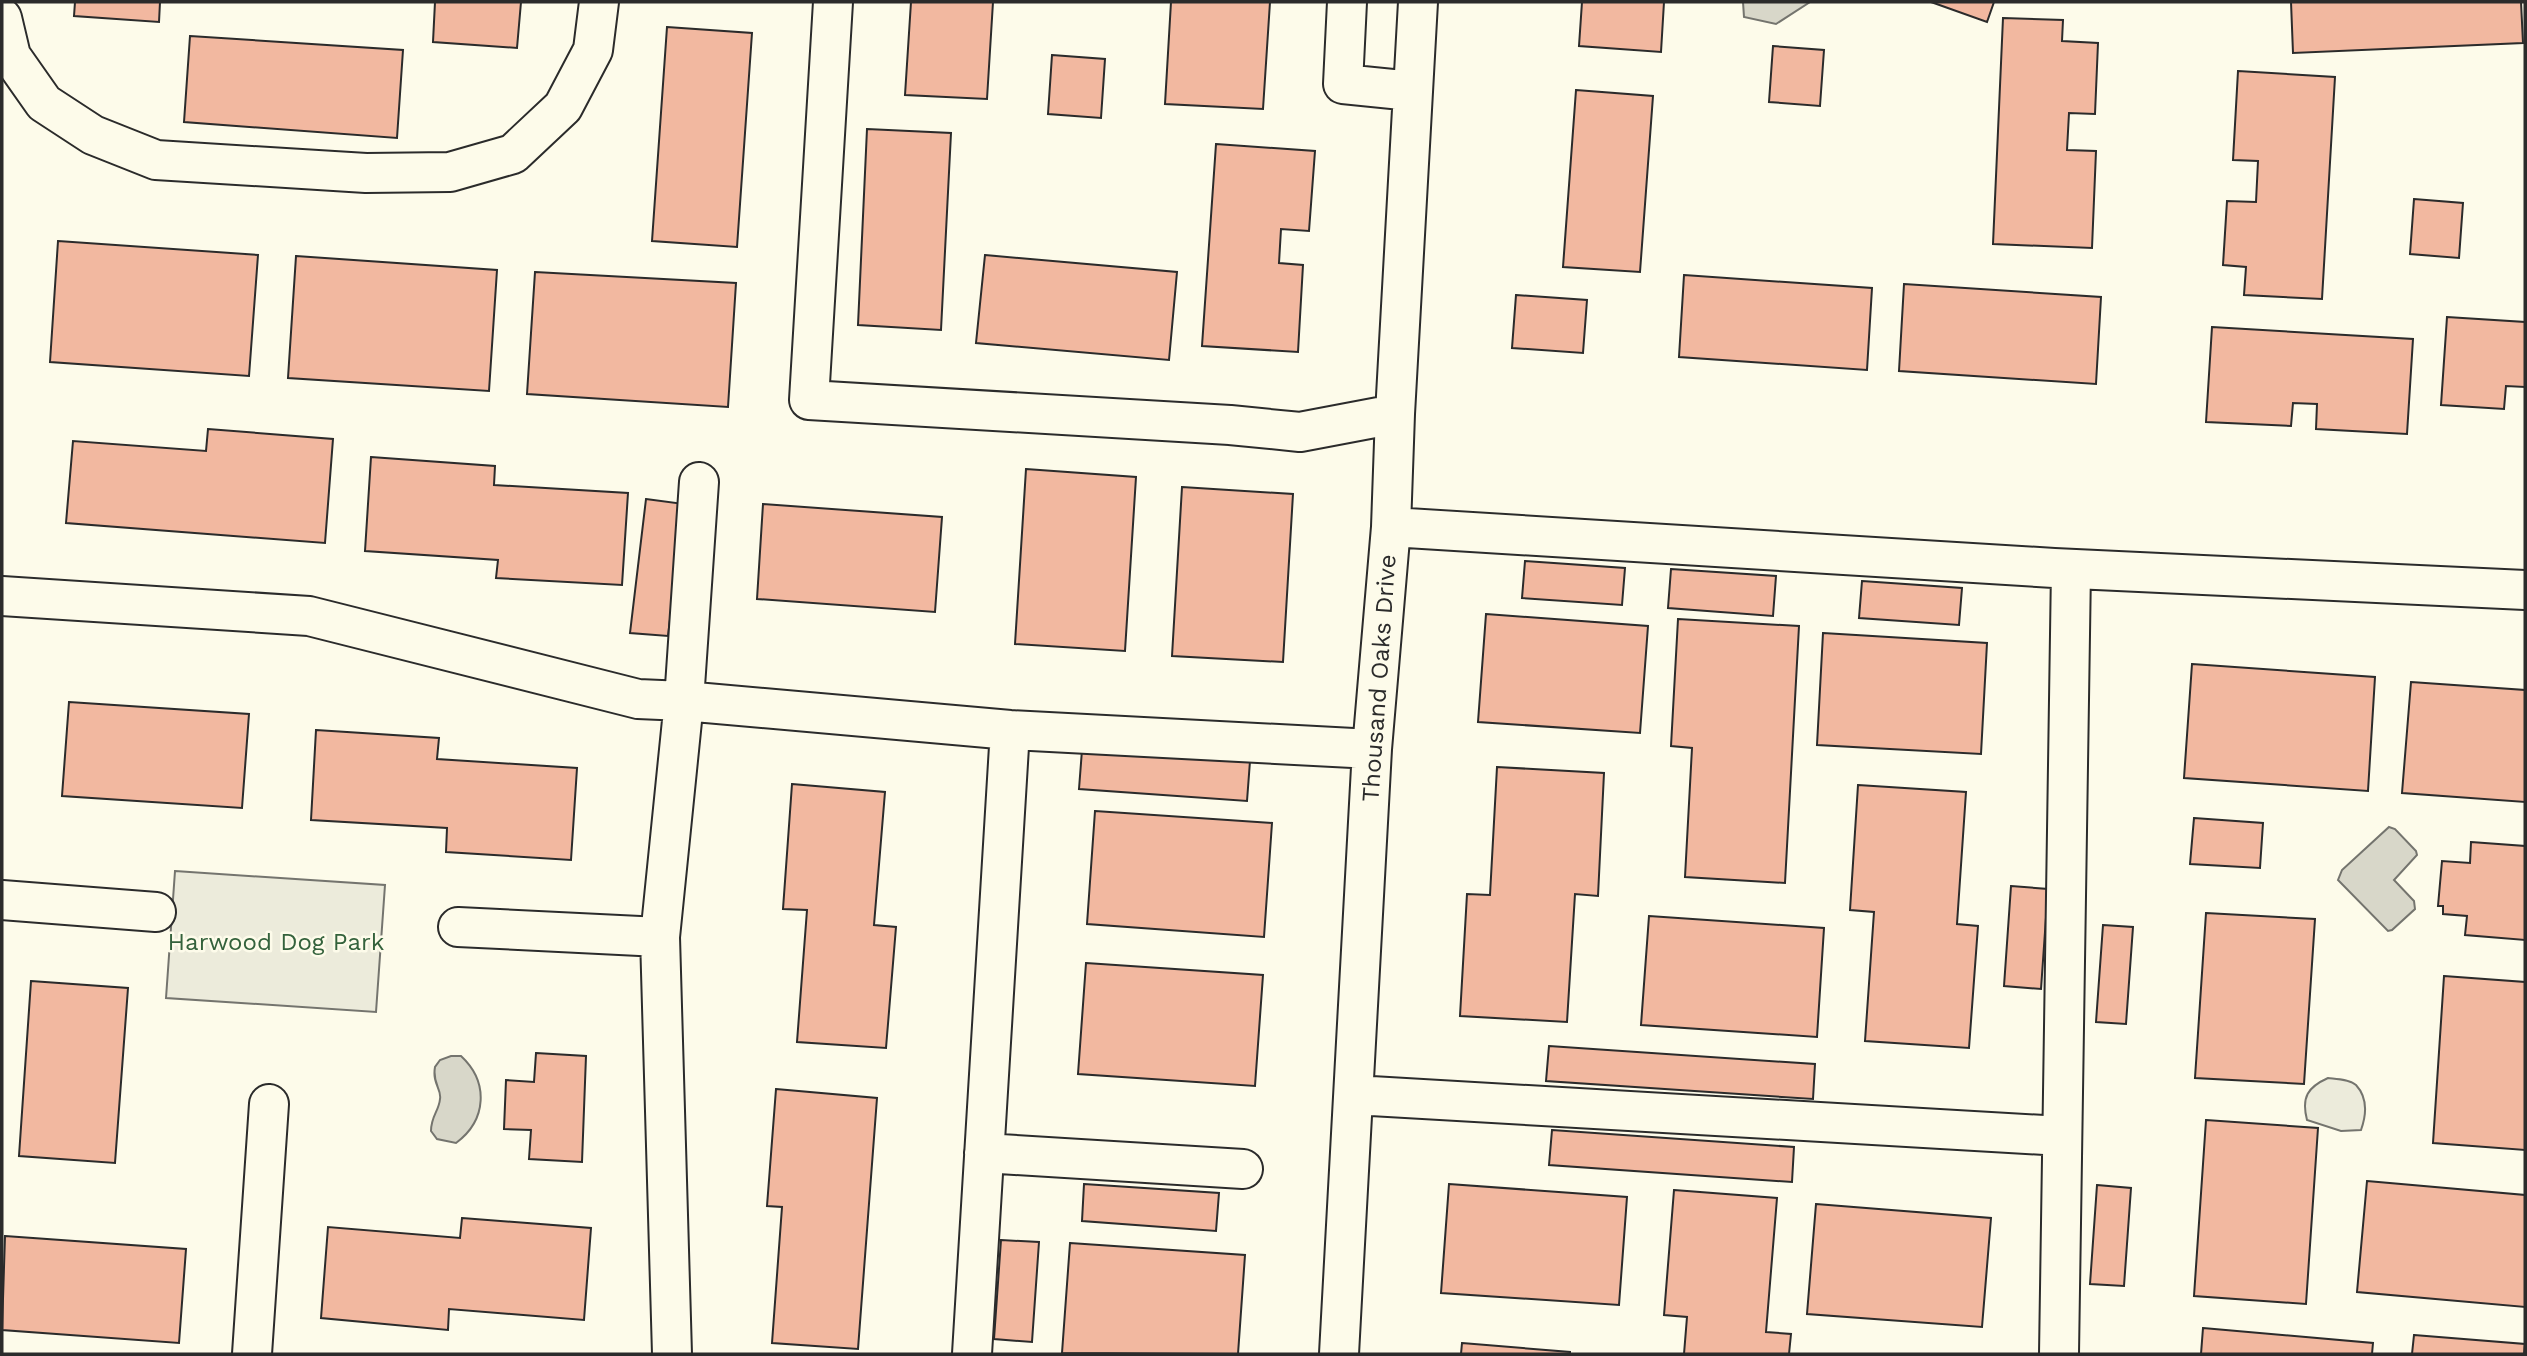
<svg xmlns="http://www.w3.org/2000/svg" width="2527" height="1356" viewBox="0 0 2527 1356" font-family="'Work Sans',sans-serif">
	<style>
		.green { fill: #ecebdb; stroke: #74746e; stroke-width: 2 }
		.water { fill: #d8d7c9; stroke: #74746e; stroke-width: 2 }
		.building { fill: #f2b8a0; stroke: #2b2b2b; stroke-width: 2 }
		.lines { fill: none; stroke-linecap: round; stroke-linejoin: round }
		.minor-casing { stroke: #2b2b2b; stroke-width: 42 }
		.minor { stroke: #fdfbea; stroke-width: 38 }
		.labels { text-anchor: middle; dominant-baseline: central; stroke-width: 5; stroke-linejoin: round; paint-order: stroke }
		.street-label { font-size: 24px; fill: #2b2b2b; stroke: #fdfbea }
		.park-label { font-size: 24px; fill: #34623c; stroke: #fdfbea }
	</style>
	<rect width="100%" height="100%" fill="#fdfbea"/>
	<!-- green -->
	<path class="green" d="M175 871 385 885 376 1012 166 998Z
		M2328 1078C2337 1079 2349 1079 2356 1085 2368 1098 2366 1116 2361 1130L2341 1131 2307 1120C2301 1097 2308 1087 2328 1078Z"/>
	<!-- water -->
	<path class="water" d="M1743 2H1810L1776 24 1744 17Z
		M2389 827 2395 829 2416 851 2417 855 2394 880 2414 901 2415 909 2392 930 2388 931 2338 880 2342 870Z
		M451 1056H461C489 1082 487 1120 456 1143L437 1139 431 1131C431 1116 439 1111 440 1099 442 1089 432 1084 435 1067L440 1060Z"/>
	<!-- building -->
	<path class="building" d="M75 2H160L159 22 74 16Z
		M435 2H521L517 48 433 42Z
		M911 2H993L987 99 905 95Z
		M1171 2H1270L1263 109 1165 104Z
		M1582 2H1664L1661 52 1579 46Z
		M1931 2H1994L1987 22Z
		M2291 2H2521L2523 43 2293 53Z
		M2003 18 2063 20 2062 41 2098 43 2095 114 2069 113 2067 150 2096 151 2092 248 1993 244Z
		M667 27 752 33 737 247 652 241Z
		M190 36 403 50 397 138 184 122Z
		M1773 46 1824 50 1820 106 1769 102Z
		M1052 55 1105 59 1101 118 1048 114Z
		M2238 71 2335 77 2322 299 2244 295 2246 267 2223 265 2227 201 2256 202 2258 161 2233 160Z
		M1576 90 1653 96 1640 272 1563 267Z
		M867 129 951 133 941 330 858 325Z
		M1216 144 1315 151 1309 231 1281 229 1279 263 1303 265 1298 352 1202 346Z
		M2414 199 2463 203 2459 258 2410 254Z
		M58 241 258 255 249 376 50 362Z
		M985 255 1177 272 1169 360 976 343Z
		M296 256 497 270 489 391 288 378Z
		M535 272 736 283 728 407 527 394Z
		M1684 275 1872 288 1867 370 1679 357Z
		M1904 284 2101 297 2096 384 1899 371Z
		M1516 295 1587 300 1583 353 1512 348Z
		M2447 317 2525 322V387L2506 386 2504 409 2441 405Z
		M2212 327 2413 339 2407 434 2316 429 2317 404 2293 403 2291 426 2206 422Z
		M208 429 333 439 325 543 66 523 73 441 206 451Z
		M371 457 495 466 494 485 628 493 622 585 496 578 498 560 365 551Z
		M1026 469 1136 477 1125 651 1015 644Z
		M1182 487 1293 494 1283 662 1172 656Z
		M646 499 684 504 668 636 630 633Z
		M763 504 942 517 935 612 757 599Z
		M1525 561 1625 568 1622 605 1522 598Z
		M1671 569 1776 576 1773 616 1668 608Z
		M1862 581 1962 588 1959 625 1859 618Z
		M1486 614 1648 626 1640 733 1478 722Z
		M1678 619 1799 626 1785 883 1685 877 1692 748 1671 746Z
		M1823 633 1987 643 1981 754 1817 745Z
		M2192 664 2375 677 2368 791 2184 778Z
		M2411 682 2525 690V802L2402 793Z
		M69 702 249 714 242 808 62 796Z
		M316 730 439 738 437 759 577 768 571 860 446 852 447 828 311 820Z
		M1082 750 1250 761 1247 801 1079 789Z
		M1497 767 1604 773 1598 896 1575 894 1567 1022 1460 1016 1467 894 1490 895Z
		M792 784 885 792 874 925 896 927 886 1048 797 1042 807 910 783 909Z
		M1858 785 1966 792 1957 924 1978 926 1969 1048 1865 1041 1874 912 1850 910Z
		M1095 811 1272 823 1264 937 1087 924Z
		M2194 818 2263 823 2260 868 2190 864Z
		M2471 842 2525 846V940L2465 935 2467 916 2443 914V906H2438L2442 861 2470 863Z
		M2011 886 2048 889 2041 989 2004 986Z
		M2206 913 2315 919 2304 1084 2195 1078Z
		M1649 916 1824 928 1817 1037 1641 1025Z
		M2103 925 2133 927 2126 1024 2096 1022Z
		M1086 963 1263 975 1255 1086 1078 1074Z
		M2444 976 2525 982V1150L2433 1143Z
		M31 981 128 988 115 1163 19 1156Z
		M1549 1046 1815 1064 1813 1099 1546 1081Z
		M536 1053 586 1056 582 1162 529 1159 531 1130 504 1129 506 1080 534 1082Z
		M776 1089 877 1098 858 1349 772 1343 782 1207 767 1206Z
		M2206 1120 2318 1128 2306 1304 2194 1296Z
		M1552 1130 1794 1147 1792 1182 1549 1165Z
		M2367 1181 2525 1195V1307L2357 1292Z
		M1084 1184 1219 1193 1216 1231 1082 1221Z
		M1449 1184 1627 1197 1619 1305 1441 1293Z
		M2097 1185 2131 1188 2124 1286 2090 1284Z
		M1674 1190 1777 1198 1766 1332 1791 1334 1789 1354H1684L1687 1317 1664 1315Z
		M1816 1204 1991 1218 1982 1327 1807 1314Z
		M462 1218 591 1228 584 1320 449 1309 448 1330 321 1318 328 1227 460 1238Z
		M5 1236 186 1249 179 1343 2 1330Z
		M1001 1240 1039 1242 1032 1342 994 1339Z
		M1070 1243 1245 1255 1238 1354 1062 1353Z
		M2203 1328 2373 1343 2372 1354H2201Z
		M2414 1335 2525 1344 2524 1354H2412Z
		M1462 1343 1570 1352V1354H1461Z"/>
	<g class="lines">
		<defs>
			<path id="minor" d="M833 2 809 400 1230 425 1300 432 1395 414
				M1347 2 1343 84 1412 91
				M2 18 11 56 44 103 93 135 156 160 366 173 450 172 513 154 563 107 593 50 599 2
				M1391 527 2054 568 2525 590
				M2 596 309 616 638 699 684 701 1010 730 1372 749
				M2 900 156 912
				M458 927 660 937
				M1354 1095 2061 1136
				M984 1153 1243 1169
				M252 1354 269 1104
				M672 1354 660 937 684 701 699 482
				M972 1354 1010 730
				M1339 1354 1372 749 1391 527 1395 414 1418 2
				M2059 1354 2071 569"/>
		</defs>
		<!-- minor casing -->
		<use href="#minor" class="minor-casing"/>
		<!-- minor -->
		<use href="#minor" class="minor"/>
	</g>
	<g class="labels">
		<!-- street labels -->
		<g class="street-label">
			<text transform="translate(1379 678) rotate(-86)">Thousand Oaks Drive</text>
		</g>
		<!-- park labels -->
		<g class="park-label">
			<text x="276" y="942">Harwood Dog Park</text>
		</g>
	</g>
	<!-- border -->
	<rect width="2527" height="1356" fill="none" stroke="#2b2b2b" stroke-width="7"/>
</svg>
